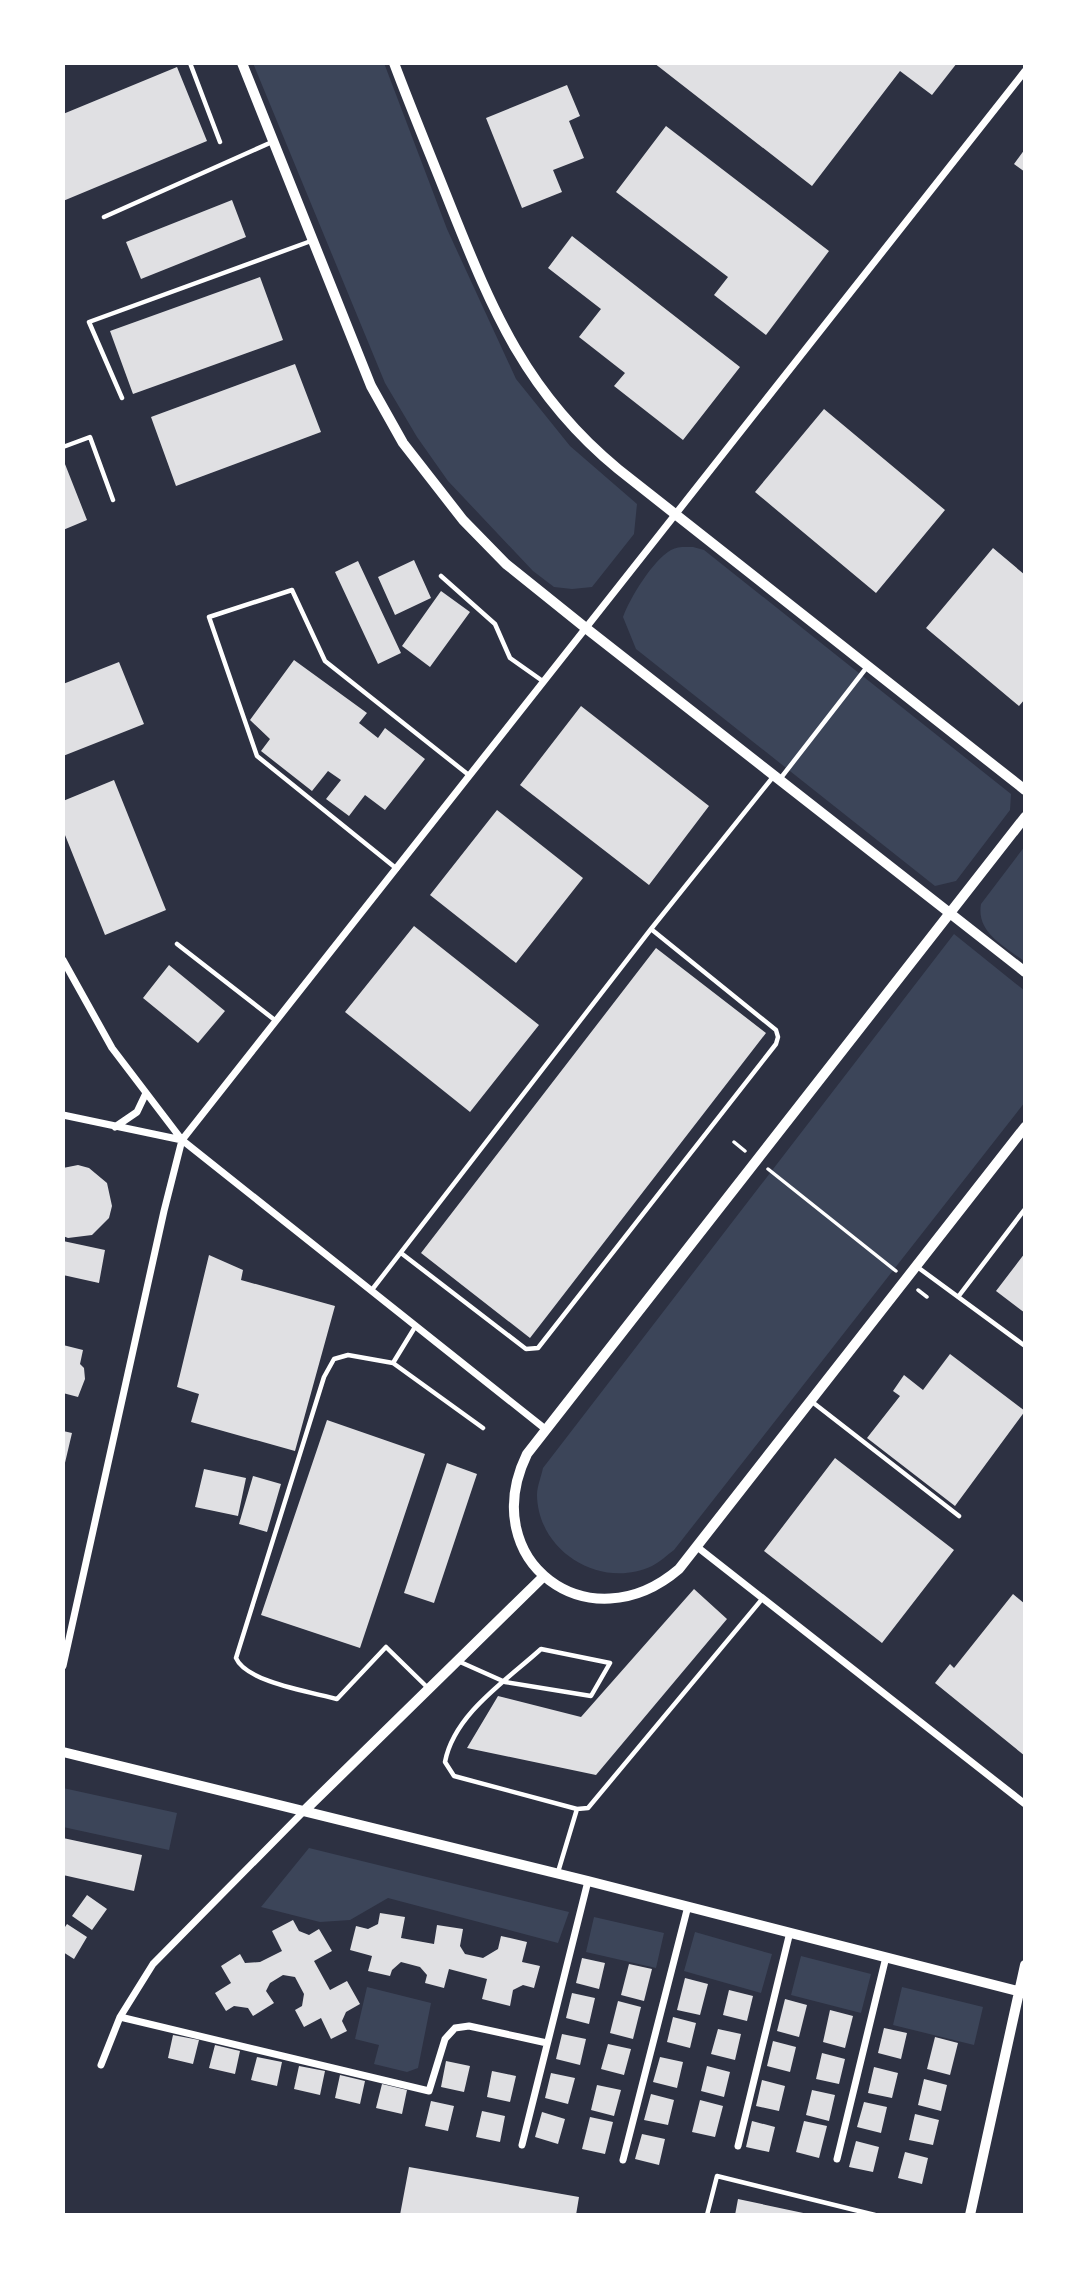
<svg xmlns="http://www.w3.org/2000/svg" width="1088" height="2278" viewBox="0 0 1088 2278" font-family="'Exo 2',sans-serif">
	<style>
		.green { fill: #3c4559 }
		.building { fill: #e0e0e3 }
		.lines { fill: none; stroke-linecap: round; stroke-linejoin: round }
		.path { stroke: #fff; stroke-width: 3.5 }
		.service { stroke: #fff; stroke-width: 4.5 }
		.minor { stroke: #fff; stroke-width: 7 }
		.tertiary { stroke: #fff; stroke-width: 10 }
	</style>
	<rect width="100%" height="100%" fill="#2d3142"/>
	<!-- green -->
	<path class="green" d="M253 63H384L447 229 516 379 570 446 637 504 634 534 592 587 572 589 554 587 533 571 448 481 417 437 385 383Z
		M693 547 704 550 1011 794 1010 810 956 881 935 886 636 649 623 617C630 598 653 560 671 550 678 546 686 547 693 547Z
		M1025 846V962C1005 946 976 933 981 904Z
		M954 934 1025 991V1102L674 1550C667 1555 660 1562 652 1566 601 1590 538 1552 537 1495 537 1487 541 1477 543 1468Z
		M63 1788 177 1813 169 1850 63 1827Z
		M309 1848 569 1912 558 1943 388 1898 350 1920 320 1922 261 1907Z
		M594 1917 664 1933 656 1968 586 1952Z
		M695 1932 772 1954 761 1993 684 1971Z
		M801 1956 871 1974 861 2013 791 1995Z
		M367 1987 431 2003 418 2068 407 2072 374 2064 379 2045 355 2039Z
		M902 1987 983 2007 974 2045 893 2025Z"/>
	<!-- building -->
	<path class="building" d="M654 63H957L932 95 900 71 812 186Z
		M177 67 207 141 63 201V114Z
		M567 85 580 116 569 121 584 158 553 170 562 192 522 208 486 118Z
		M666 126 829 251 766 335 714 295 728 277 616 192Z
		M1025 149V172L1014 164Z
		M232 200 246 237 141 279 126 242Z
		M572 236 740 367 683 440 614 386 625 373 579 337 601 309 548 268Z
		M260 277 283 340 133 394 110 331Z
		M295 364 321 432 176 486 151 417Z
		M824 409 945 510 876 593 755 492Z
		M63 459 87 520 63 530Z
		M993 548 1025 575V699L1019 706 926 628Z
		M414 560 431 598 395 615 378 577Z
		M358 561 401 653 378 664 335 572Z
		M441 591 470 612 430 667 402 646Z
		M294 660 367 713 359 723 378 738 385 728 425 759 385 810 365 795 349 816 326 799 341 780 328 771 312 791 261 751 270 739 250 720Z
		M119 662 144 724 63 756V684Z
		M581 706 709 806 649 885 520 785Z
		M114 780 166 910 105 935 63 830V801Z
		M497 810 583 878 516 963 430 895Z
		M414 926 539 1025 470 1112 345 1012Z
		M656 948 766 1033 530 1338 421 1253Z
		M169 965 225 1011 198 1043 143 998Z
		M78 1165 89 1168 107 1183 112 1206 109 1218 92 1235 68 1238 63 1236V1168Z
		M63 1241 105 1250 99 1283 63 1275Z
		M1025 1253V1313L996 1291Z
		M209 1255 243 1270 241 1280 335 1306 295 1451 191 1422 199 1394 177 1387Z
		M63 1345 83 1350 80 1364 84 1368 85 1379 78 1397 63 1393Z
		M950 1354 1025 1411 955 1506 867 1438 900 1396 893 1391 904 1375 923 1390Z
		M327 1420 425 1454 360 1648 261 1615Z
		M63 1431 72 1433 64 1467H63Z
		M835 1458 954 1550 882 1643 764 1551Z
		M447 1463 477 1474 434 1603 404 1593Z
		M204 1469 246 1478 238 1516 195 1507Z
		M253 1476 281 1484 267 1532 239 1524Z
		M694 1589 727 1619 596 1775 467 1748 498 1696 581 1717Z
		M1013 1594 1025 1604V1756L935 1683 950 1664 954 1668Z
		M63 1838 142 1855 134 1891 63 1875Z
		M87 1895 107 1909 92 1930 72 1916Z
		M380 1913 405 1917 401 1938 434 1944 437 1925 463 1929 460 1946 465 1954 483 1958 498 1949 501 1936 527 1942 522 1962 540 1966 534 1988 523 1985 513 1990 510 2006 482 1999 487 1979 449 1969 444 1988 425 1983 427 1975 420 1967 401 1962 392 1970 390 1976 368 1971 372 1956 350 1950 356 1926 368 1929 378 1924Z
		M293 1920 299 1931 309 1935 319 1929 332 1951 314 1961 330 1990 347 1981 360 2004 346 2012 342 2021 347 2031 331 2039 321 2018 304 2027 295 2010 302 2006 304 1994 295 1977 283 1975 270 1983 266 1991 274 2003 253 2016 248 2008 234 2006 226 2011 215 1993 231 1983 221 1966 240 1954 245 1963 260 1962 282 1951 272 1931Z
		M67 1924 87 1937 74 1959 63 1952V1930Z
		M582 1958 605 1963 599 1989 576 1983Z
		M629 1964 652 1969 644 2001 621 1995Z
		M685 1978 708 1984 700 2015 677 2010Z
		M729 1990 753 1996 747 2021 723 2015Z
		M572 1993 595 1998 589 2024 566 2018Z
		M785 1999 807 2005 799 2037 777 2031Z
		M618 2001 641 2007 633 2039 610 2033Z
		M830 2010 853 2016 845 2048 823 2042Z
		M673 2017 696 2023 690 2048 667 2042Z
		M884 2028 907 2033 901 2059 878 2053Z
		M718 2029 741 2034 735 2060 711 2054Z
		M562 2034 586 2039 580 2065 556 2059Z
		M173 2035 199 2040 193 2064 168 2058Z
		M935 2037 958 2043 950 2075 927 2069Z
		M773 2041 796 2047 790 2072 767 2066Z
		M608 2044 631 2049 624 2075 601 2069Z
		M215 2045 240 2051 235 2074 209 2068Z
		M822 2053 845 2059 839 2084 816 2079Z
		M257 2057 282 2062 277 2086 251 2080Z
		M660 2057 683 2062 677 2088 653 2082Z
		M446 2061 470 2066 464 2092 441 2087Z
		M299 2066 325 2071 320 2095 294 2089Z
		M707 2066 730 2072 724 2097 701 2091Z
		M874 2067 898 2073 892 2098 868 2093Z
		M492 2071 516 2076 510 2102 487 2097Z
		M551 2073 575 2078 568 2104 545 2098Z
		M340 2075 365 2081 360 2104 335 2098Z
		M924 2079 947 2085 941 2111 918 2105Z
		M762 2080 785 2086 779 2111 756 2106Z
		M382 2084 407 2090 402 2114 376 2108Z
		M597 2085 621 2090 614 2116 591 2110Z
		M812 2090 835 2095 829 2121 806 2115Z
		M651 2094 674 2100 668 2125 644 2120Z
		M700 2100 723 2106 715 2137 692 2132Z
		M431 2101 454 2106 448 2131 425 2126Z
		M864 2102 887 2107 881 2133 857 2127Z
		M482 2111 505 2116 500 2142 476 2137Z
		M542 2112 565 2119 558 2144 535 2137Z
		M915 2114 939 2120 933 2145 909 2140Z
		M590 2117 613 2122 605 2154 582 2149Z
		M752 2121 775 2127 769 2152 746 2147Z
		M804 2121 827 2126 819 2158 796 2152Z
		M642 2134 665 2139 659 2165 635 2159Z
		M856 2141 879 2147 873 2172 849 2167Z
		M905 2152 928 2158 922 2184 898 2178Z
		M409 2167 579 2197 576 2215H400Z
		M738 2199 808 2214V2215H735Z"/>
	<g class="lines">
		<!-- path -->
		<path class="path" d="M734 1142 745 1151
			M768 1169 896 1271
			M918 1290 927 1297"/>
		<!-- service -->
		<path class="service" d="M190 63 220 142
			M104 217 272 142
			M122 398 89 322 311 241
			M63 447 90 437 113 500
			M441 576 495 624 510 658 544 682
			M780 779 867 667
			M397 869 257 756 209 617 292 590 325 661 470 776
			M177 944 276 1021
			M401 1253 526 1349 538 1348 776 1044 778 1037 776 1030 651 929
			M916 1266 1025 1346
			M371 1291 651 929 773 777
			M958 1297 1025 1209
			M415 1327 393 1363 348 1355 334 1359 324 1377 236 1658C246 1682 311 1692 337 1699L386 1647 428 1688
			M393 1363 483 1428
			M811 1401 959 1516
			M458 1661 505 1682 591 1696 610 1663 541 1649C507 1680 454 1714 445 1762L454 1776 577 1809 588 1808 763 1598
			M558 1872 577 1809
			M707 2215 717 2176 875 2215"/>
		<!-- minor -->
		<path class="minor" d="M63 960 112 1048 182 1140 544 1428
			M63 1115 182 1140
			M115 1127 137 1112 146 1093
			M696 1546 1025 1804
			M63 1666 164 1211 182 1140 1025 71
			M120 2017 429 2091 445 2039 455 2028 469 2026 547 2043
			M101 2065 120 2017 153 1964 304 1811
			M522 2145 588 1881
			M738 2146 790 1932
			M837 2159 886 1957
			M623 2160 688 1906"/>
		<!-- tertiary -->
		<path class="tertiary" d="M242 63 371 386 403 443 463 520 506 564 587 629 1025 972
			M394 63C412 111 432 159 451 207 493 312 527 394 618 469L1025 790
			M1025 817 527 1454C475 1561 589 1646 679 1569L1025 1127
			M63 1752 588 1881 1025 1993
			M304 1811 543 1577
			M970 2215 1025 1965"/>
	</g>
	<!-- border -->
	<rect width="1088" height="2278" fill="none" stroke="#ffffff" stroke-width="130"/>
</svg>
